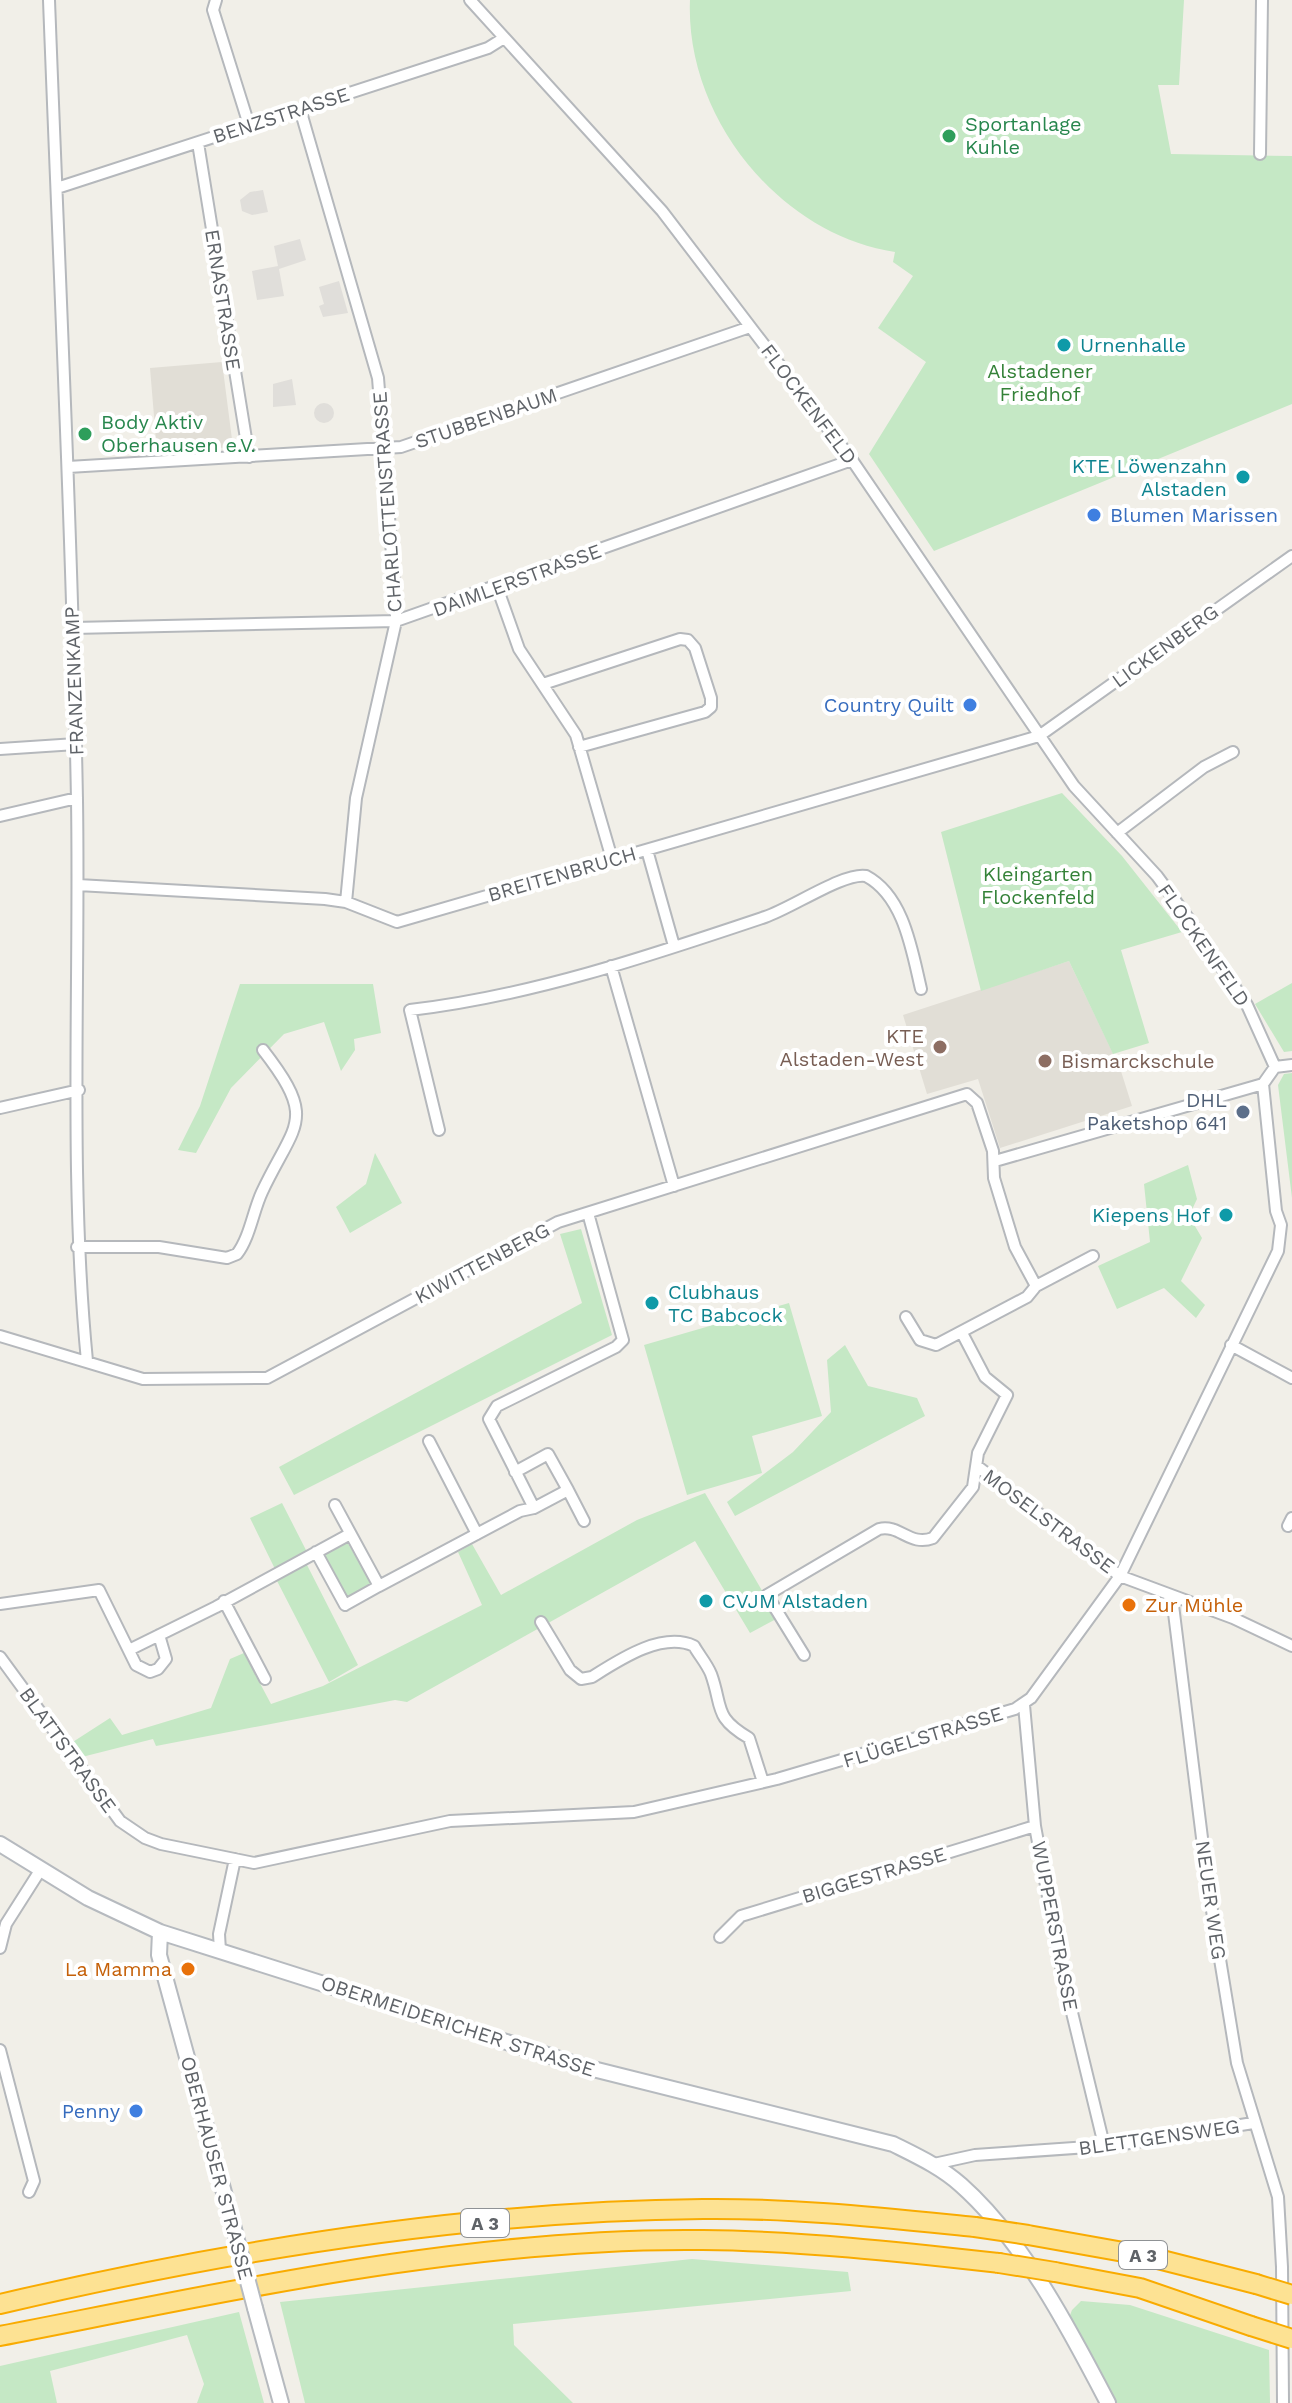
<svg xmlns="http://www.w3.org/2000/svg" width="1292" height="2403" viewBox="0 0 1292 2403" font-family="'Work Sans',sans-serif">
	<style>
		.industrial { fill: #e0deda }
		.education { fill: #e1ded6 }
		.green { fill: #c5e8c5 }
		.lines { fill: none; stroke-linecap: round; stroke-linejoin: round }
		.street-casing { stroke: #b5b8bc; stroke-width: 14 }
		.secondary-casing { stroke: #b6babf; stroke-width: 18 }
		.highway-casing { stroke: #f9ab00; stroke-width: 22 }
		.street { stroke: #fff; stroke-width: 10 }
		.secondary { stroke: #fff; stroke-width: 14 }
		.highway { stroke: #fde293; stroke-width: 18 }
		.secondary-bridge-casing { stroke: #b6babf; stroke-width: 18; stroke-linecap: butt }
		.highway-bridge-casing { stroke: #f9ab00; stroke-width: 22; stroke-linecap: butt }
		.secondary-bridge { stroke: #fff; stroke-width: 14 }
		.highway-bridge { stroke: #fde293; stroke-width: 18 }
		.leisure-dot { fill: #2e9e5b; stroke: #fff; stroke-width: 3 }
		.culture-dot { fill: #0f9aa8; stroke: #fff; stroke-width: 3 }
		.shop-dot { fill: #3f7fe0; stroke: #fff; stroke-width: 3 }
		.education-dot { fill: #8d6e63; stroke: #fff; stroke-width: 3 }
		.service-dot { fill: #5c6f8a; stroke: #fff; stroke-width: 3 }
		.food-dot { fill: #e8710a; stroke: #fff; stroke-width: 3 }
		.labels { text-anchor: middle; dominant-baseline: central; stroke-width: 8; stroke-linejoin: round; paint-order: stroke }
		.shield { fill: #fff; stroke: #8f9295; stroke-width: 2 }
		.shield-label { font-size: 18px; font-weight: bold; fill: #5f6368 }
		.street-label { font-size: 20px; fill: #5f6368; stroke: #fff }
		.leisure-label { font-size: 20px; fill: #27864d; stroke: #fff; text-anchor: start }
		.culture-label { font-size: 20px; fill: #0d838f; stroke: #fff; text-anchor: start }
		.park-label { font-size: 20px; fill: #348238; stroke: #fff }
		.shop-label { font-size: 20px; fill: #366cbe; stroke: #fff; text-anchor: end }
		.education-label { font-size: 20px; fill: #785e54; stroke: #fff; text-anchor: end }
		.service-label { font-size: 20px; fill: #4e5e75; stroke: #fff; text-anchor: end }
		.food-label { font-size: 20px; fill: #c56008; stroke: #fff; text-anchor: start }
	</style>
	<rect width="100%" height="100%" fill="#f1efe8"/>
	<!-- industrial -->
	<path class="industrial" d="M263 190 268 212 252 215 242 211 240 200 250 192Z
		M300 239 306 260 279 269 284 296 257 300 252 271 278 266 274 246Z
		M339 281 348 313 323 317 319 306 324 304 319 287Z
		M292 379 296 405 273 407V384Z
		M314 413a10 10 0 1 1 20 0a10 10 0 1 1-20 0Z"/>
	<!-- education -->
	<path class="education" d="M222 362 233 447 157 452 150 368Z
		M1069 961 1120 1068 1132 1106 1000 1148 978 1079 927 1094 903 1015Z"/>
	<!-- green -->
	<path class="green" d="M690 0H1184L1179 85H1158L1171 154 1292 156V404L934 551 869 454 926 362 878 328 913 276 893 262 895 252C779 235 685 116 690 0Z
		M1062 793 1122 856 1182 932 1121 950 1149 1043 1113 1054 1069 961 981 991 941 832Z
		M1292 983V1051L1284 1052 1255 1004Z
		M240 984H373L381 1033 354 1039 355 1050 341 1071 324 1022 284 1034 231 1088 196 1153 178 1150 200 1106Z
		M1292 1073V1198L1278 1085 1284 1074Z
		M375 1153 402 1203 350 1233 336 1207 366 1184Z
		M1188 1165 1197 1199 1189 1216 1202 1238 1181 1281 1205 1305 1196 1318 1164 1288 1117 1309 1098 1266 1150 1242 1144 1184Z
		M581 1229 612 1335 294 1495 279 1467 582 1303 560 1234Z
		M789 1303 822 1416 752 1436 762 1473 687 1495 644 1345Z
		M845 1345 868 1386 917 1398 925 1416 735 1516 727 1502 793 1452 831 1412 827 1360Z
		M705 1493 778 1618 750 1633 695 1541 407 1702 395 1700 156 1746 153 1739 74 1759 65 1747 110 1718 122 1735 211 1708 230 1659 244 1653 271 1704 323 1686 482 1605 458 1552 472 1544 501 1595 637 1520Z
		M282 1503 307 1552 275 1569 250 1518Z
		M347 1542 371 1583 351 1596H346L326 1558V1553Z
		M312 1558 314 1560 307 1565 358 1665 329 1682 275 1577Z
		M692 2259 848 2272 851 2291 513 2324 514 2345 573 2403H305L280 2302Z
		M1081 2301 1130 2305 1269 2350 1270 2403H1108L1067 2323 1072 2310Z
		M239 2312 264 2403H197L204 2384 187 2335 50 2371 57 2403H0V2366Z"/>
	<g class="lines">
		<defs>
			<path id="street" d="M49 0C59 267 72 533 77 800 80 987 69 1175 87 1361
				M216 0 213 10 249 125
				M470 0 662 211 852 460 1074 786 1157 876 1188 918 1247 1005 1275 1067
				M300 109 378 378 396 605V621L356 798 346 902
				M198 143 249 457
				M1260 154 1262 0
				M57 188 488 48 504 38
				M68 467 401 447 750 327
				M497 587 519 649 576 735 612 859
				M73 628 396 621 852 460
				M543 684 680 639 688 640 695 648 711 698V707L705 712 579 747
				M0 749 76 744
				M0 816 77 798
				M1117 833 1204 767 1233 752
				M647 850 674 946
				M78 885 325 899 346 902 397 922 1039 736 1292 556
				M611 966 674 1186
				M0 1108 79 1090
				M439 1130 410 1010C531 996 649 956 765 917 792 908 844 872 866 876 904 896 912 951 921 989
				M995 1161 1263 1084 1275 1067 1292 1065
				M77 1247H159L227 1258 237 1254C250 1237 253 1211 262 1192 295 1122 318 1121 263 1050
				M906 1317 920 1340 936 1345 1027 1297 1036 1286
				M0 1336 143 1379 267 1378 558 1222 967 1094 977 1103 993 1151 994 1178 1015 1247 1036 1286 1093 1256
				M1231 1345 1292 1378
				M429 1441 477 1534
				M977 1466 1120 1576 1233 1618 1292 1646
				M515 1472 548 1454 568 1490 534 1508
				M568 1490 584 1521
				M335 1505 379 1586 520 1511 534 1508 489 1419 497 1406 616 1347 623 1340 588 1213
				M1288 1526 1292 1518
				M316 1552 345 1605 379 1586
				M1172 1597 1208 1886 1237 2063 1278 2197 1282 2267 1283 2403
				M224 1601 265 1679
				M0 1604 99 1590 136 1665 150 1672 158 1669 166 1659 159 1635
				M541 1622 570 1670 581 1679 592 1677C619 1660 662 1631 694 1646 699 1655 707 1664 711 1674 723 1707 713 1717 749 1738L763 1782
				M129 1650 216 1607 350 1534
				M804 1655 767 1595 879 1529C900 1524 910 1547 933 1538L973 1487 978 1453 1007 1395 985 1377 962 1333
				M0 1657 120 1821 145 1838 161 1844 254 1863 450 1821 634 1812 777 1779 1015 1709 1031 1698 1120 1576 1278 1251 1281 1225 1276 1211 1263 1084
				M1024 1705 1035 1826 1061 1967 1104 2145
				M720 1937 741 1916 1035 1826
				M0 1948 6 1924 41 1869
				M220 1951 219 1934 235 1859
				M0 2050 34 2181 29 2192
				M934 2164 975 2155 1117 2145 1253 2123"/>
			<path id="secondary" d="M0 1844 88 1898 160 1932 585 2067 893 2144C917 2156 941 2167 961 2185 1023 2240 1070 2330 1108 2403
				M160 1932 159 1955 234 2229
				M255 2308 281 2403"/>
			<path id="highway" d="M1028 2235 1146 2256 1256 2284
				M1055 2272 1140 2288 1251 2326
				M0 2304C225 2251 471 2211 703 2209 794 2208 884 2218 975 2227
				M0 2336C227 2292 470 2237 703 2240 802 2241 900 2252 999 2263"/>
		</defs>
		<!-- street casing -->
		<use href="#street" class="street-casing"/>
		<!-- secondary casing -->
		<use href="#secondary" class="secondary-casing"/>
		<!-- highway casing -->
		<use href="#highway" class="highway-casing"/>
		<!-- street -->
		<use href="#street" class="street"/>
		<!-- secondary -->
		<use href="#secondary" class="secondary"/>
		<!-- highway -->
		<use href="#highway" class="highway"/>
		<defs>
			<path id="secondary-bridge" d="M234 2229 255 2308"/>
			<path id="highway-bridge" d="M975 2227 1028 2235
				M999 2263 1055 2272
				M1256 2284 1292 2295
				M1251 2326 1292 2339"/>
		</defs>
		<!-- secondary-bridge casing -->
		<use href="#secondary-bridge" class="secondary-bridge-casing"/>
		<!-- highway-bridge casing -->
		<use href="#highway-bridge" class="highway-bridge-casing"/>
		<!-- secondary-bridge -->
		<use href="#secondary-bridge" class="secondary-bridge"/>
		<!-- highway-bridge -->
		<use href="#highway-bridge" class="highway-bridge"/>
	</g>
	<!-- markers -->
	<g class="leisure-dot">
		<circle cx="949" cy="136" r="8"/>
		<circle cx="85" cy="434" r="8"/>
	</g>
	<g class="culture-dot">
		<circle cx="1064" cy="345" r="8"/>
		<circle cx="1243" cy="477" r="8"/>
		<circle cx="1226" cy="1215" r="8"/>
		<circle cx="652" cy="1303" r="8"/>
		<circle cx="706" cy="1601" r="8"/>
	</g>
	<g class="shop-dot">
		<circle cx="1094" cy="515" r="8"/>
		<circle cx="970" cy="705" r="8"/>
		<circle cx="136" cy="2111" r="8"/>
	</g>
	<g class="education-dot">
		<circle cx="940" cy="1047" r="8"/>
		<circle cx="1045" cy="1061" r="8"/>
	</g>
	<circle class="service-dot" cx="1243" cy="1112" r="8"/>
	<g class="food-dot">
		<circle cx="1129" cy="1605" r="8"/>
		<circle cx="188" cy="1969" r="8"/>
	</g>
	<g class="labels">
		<!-- shield labels -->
		<g class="shield">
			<rect x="461" y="2209" width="48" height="28" rx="6"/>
			<rect x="1119" y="2241" width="48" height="28" rx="6"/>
		</g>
		<g class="shield-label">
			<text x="485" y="2223">A 3</text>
			<text x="1143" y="2255">A 3</text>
		</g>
		<!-- street labels -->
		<g class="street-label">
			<text transform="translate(281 115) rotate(-18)">BENZSTRASSE</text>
			<text transform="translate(223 300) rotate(81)">ERNASTRASSE</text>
			<text transform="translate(809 404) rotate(53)">FLOCKENFELD</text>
			<text transform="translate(486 418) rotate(-19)">STUBBENBAUM</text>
			<text transform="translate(387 502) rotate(-94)">CHARLOTTENSTRASSE</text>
			<text transform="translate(517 580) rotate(-20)">DAIMLERSTRASSE</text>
			<text transform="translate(1165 646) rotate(-36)">LICKENBERG</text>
			<text transform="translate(74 681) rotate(-92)">FRANZENKAMP</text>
			<text transform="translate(562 874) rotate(-16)">BREITENBRUCH</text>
			<text transform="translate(1204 945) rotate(55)">FLOCKENFELD</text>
			<text transform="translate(482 1263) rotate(-28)">KIWITTENBERG</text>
			<text transform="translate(1049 1521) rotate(37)">MOSELSTRASSE</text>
			<text transform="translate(923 1737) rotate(-17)">FLÜGELSTRASSE</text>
			<text transform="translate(68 1750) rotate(54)">BLATTSTRASSE</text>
			<text transform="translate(874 1875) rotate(-17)">BIGGESTRASSE</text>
			<text transform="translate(1211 1900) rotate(82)">NEUER WEG</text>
			<text transform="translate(1055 1926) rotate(79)">WUPPERSTRASSE</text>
			<text transform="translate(458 2026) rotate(18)">OBERMEIDERICHER STRASSE</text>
			<text transform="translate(1159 2137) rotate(-8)">BLETTGENSWEG</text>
			<text transform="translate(217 2168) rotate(75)">OBERHAUSER STRASSE</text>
		</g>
		<!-- leisure labels -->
		<g class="leisure-label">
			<text x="965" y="124">Sportanlage<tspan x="965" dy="23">Kuhle</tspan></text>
			<text x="101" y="422">Body Aktiv<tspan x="101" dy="23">Oberhausen e.V.</tspan></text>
		</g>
		<!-- culture labels -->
		<g class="culture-label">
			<text x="1080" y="345">Urnenhalle</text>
			<text x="1227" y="466" text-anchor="end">KTE Löwenzahn<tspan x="1227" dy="23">Alstaden</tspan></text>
			<text x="1210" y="1215" text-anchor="end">Kiepens Hof</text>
			<text x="668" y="1292">Clubhaus<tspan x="668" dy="23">TC Babcock</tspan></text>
			<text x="722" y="1601">CVJM Alstaden</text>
		</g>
		<!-- park labels -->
		<g class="park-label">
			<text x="1040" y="371">Alstadener<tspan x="1040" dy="23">Friedhof</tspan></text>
			<text x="1038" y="874">Kleingarten<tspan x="1038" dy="23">Flockenfeld</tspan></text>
		</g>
		<!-- shop labels -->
		<g class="shop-label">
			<text x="1110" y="515" text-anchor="start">Blumen Marissen</text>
			<text x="954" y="705">Country Quilt</text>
			<text x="120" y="2111">Penny</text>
		</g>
		<!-- education labels -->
		<g class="education-label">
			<text x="924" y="1036">KTE<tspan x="924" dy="23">Alstaden-West</tspan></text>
			<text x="1061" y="1061" text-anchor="start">Bismarckschule</text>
		</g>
		<!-- service labels -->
		<g class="service-label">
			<text x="1227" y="1100">DHL<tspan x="1227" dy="23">Paketshop 641</tspan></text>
		</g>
		<!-- food labels -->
		<g class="food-label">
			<text x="1145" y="1605">Zur Mühle</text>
			<text x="172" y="1969" text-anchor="end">La Mamma</text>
		</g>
	</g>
</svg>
